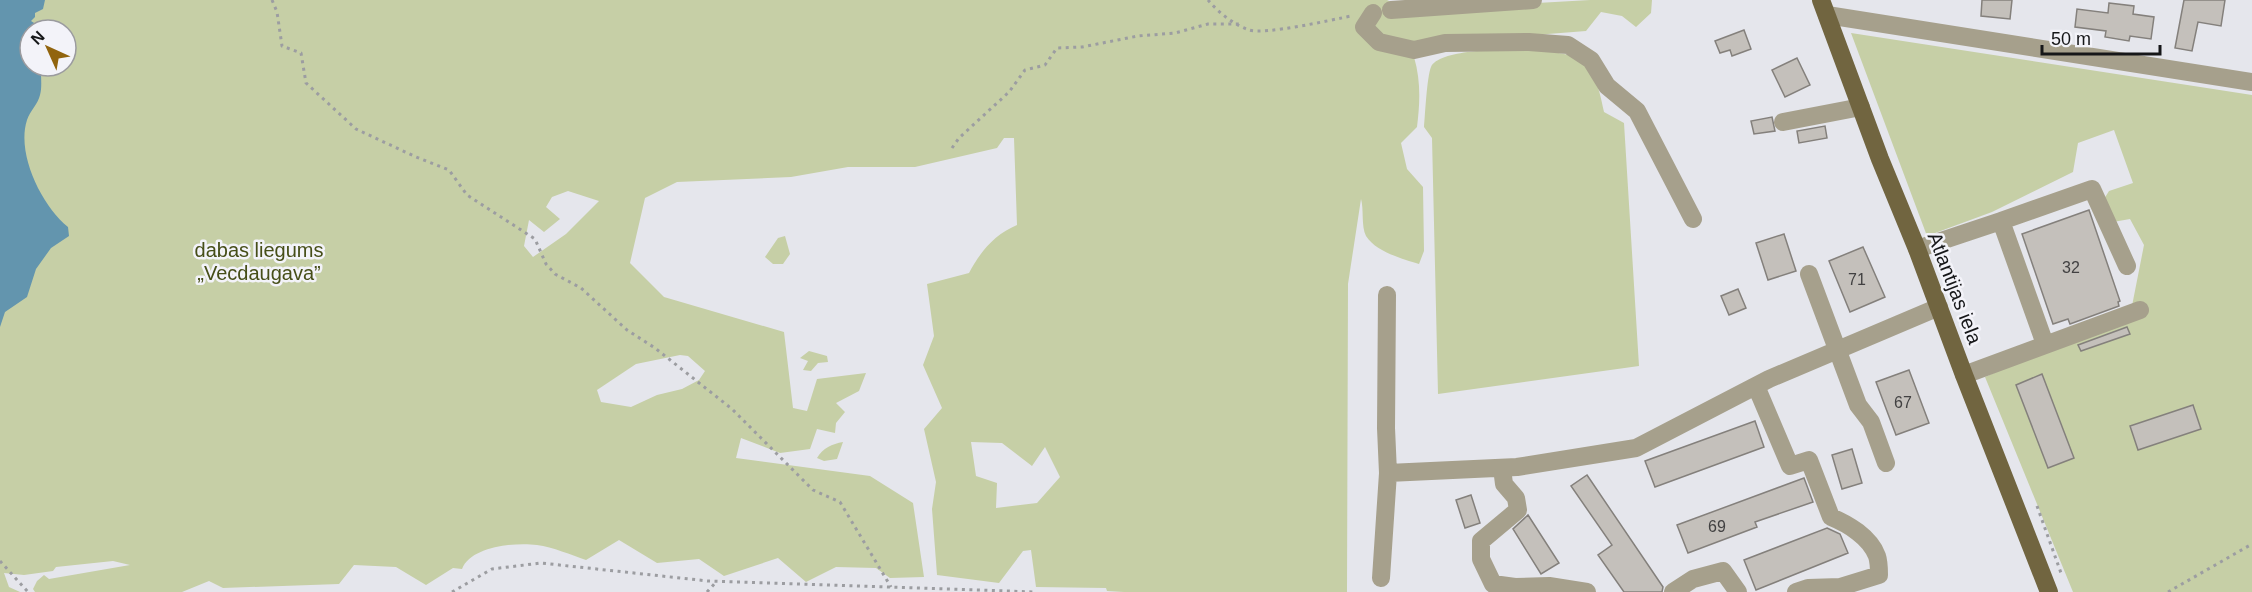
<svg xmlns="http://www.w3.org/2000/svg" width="2252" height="592" viewBox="0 0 2252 592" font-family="Arial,sans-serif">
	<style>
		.green { fill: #c6cfa6; fill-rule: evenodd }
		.water { fill: #6395ae }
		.building { fill: #c4c0bb; stroke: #84807c; stroke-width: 1.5 }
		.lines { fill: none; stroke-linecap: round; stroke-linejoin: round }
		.path { stroke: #9c9da1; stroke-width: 3; stroke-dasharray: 3 4.5; stroke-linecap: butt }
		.minor { stroke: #a6a08c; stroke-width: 18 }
		.major { stroke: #716540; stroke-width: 18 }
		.labels { text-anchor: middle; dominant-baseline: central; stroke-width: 5; stroke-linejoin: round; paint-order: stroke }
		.number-label { font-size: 16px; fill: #424142 }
		.park-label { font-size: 20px; fill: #464e18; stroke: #f3f3f9 }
		.street-label { font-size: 20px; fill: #161719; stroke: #f3f3f9 }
	</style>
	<rect width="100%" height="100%" fill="#e5e6ec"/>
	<!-- green -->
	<path class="green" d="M0 0H1387L1400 6H1483L1590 0H1652L1651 13 1636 27 1622 16 1601 12 1586 31 1535 35 1414 57C1421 81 1420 103 1417 127L1401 143 1407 169 1423 187 1424 251 1419 264C1403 259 1376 252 1366 236 1361 226 1364 209 1361 199L1348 284 1347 592H1124L1107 591 1106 588 1036 587 1031 550 1023 551 999 583 937 575 932 509 936 482 924 429 942 408 923 365 934 336 927 284 969 273C980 252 995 234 1017 225L1014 138H1004L997 148 915 167H848L791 177 677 182 645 198 630 263 664 297 784 332 793 408 807 411 817 379 866 373 859 391 836 403 845 412 836 423 835 433 817 429 810 449 780 453 741 438 736 458 870 476 913 503 924 577 890 578 876 568 836 567 806 582 778 558 724 576 699 559 657 563 619 540 586 560C571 555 553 547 537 545 516 542 471 546 462 569L453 568 426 585 396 567 354 565 339 584 223 588 209 581 182 592H35L33 589 37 581 44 575 49 579 130 565 113 561 56 567 53 571 24 575 4 573 9 587 20 592H0ZM30 30H66V66H30ZM568 191 599 201 566 234 533 257 524 246 529 220 544 232 560 219 546 207 552 197ZM680 355 688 356 705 371 699 380 682 389 657 395 631 407 601 402 597 390 636 364ZM971 442 1002 443 1032 466 1045 447 1060 477 1037 503 996 508 997 483 976 476Z
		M1851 33 2252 95V592H2073L1985 377 2131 311 2144 245 2130 219 2113 222 2104 199 2109 191 2133 183 2114 130 2078 143 2073 172 1992 212 1927 236Z
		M1519 49C1574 54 1593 50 1604 112L1624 123 1639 366 1438 394 1432 138 1424 127C1425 116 1427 76 1431 67 1438 50 1501 49 1519 49Z
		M785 236 790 254 783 264H773L765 257 778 238Z
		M809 351 827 356 828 362 818 363 811 371 803 370 808 361 800 358Z
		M843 442 837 459 824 461 817 458C823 448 832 444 843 442Z"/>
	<!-- water -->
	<path class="water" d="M0 0H45L43 9 35 13V17L31 21 45 30H30V66H46L41 72C41 79 42 88 40 95 38 104 30 111 27 120 16 154 42 206 68 227L69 236 51 248 36 269 27 297 5 312 0 327Z"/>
	<!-- building -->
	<path class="building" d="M1982 0H2012L2010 19 1981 16Z
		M2184 0H2225L2221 26 2198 22 2192 51 2175 48Z
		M2109 3 2134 6 2133 14 2154 17 2151 39 2130 36 2129 41 2105 37 2106 31 2075 27 2077 9 2108 13Z
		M1744 30 1751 49 1732 56 1730 50 1720 53 1715 41Z
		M1797 58 1810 85 1785 97 1772 70Z
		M1772 117 1775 131 1754 134 1751 121Z
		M1825 126 1827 138 1799 143 1797 131Z
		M2089 210 2120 301 2118 302 2119 306 2070 324 2068 319 2053 324 2022 234Z
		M1784 234 1796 271 1768 280 1756 243Z
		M1863 247 1885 297 1850 312 1829 261Z
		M1738 289 1746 308 1729 315 1721 296Z
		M2127 327 2130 334 2081 351 2078 345Z
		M1909 370 1929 423 1896 435 1876 382Z
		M2042 374 2074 458 2048 468 2016 385Z
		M2193 405 2201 429 2138 450 2130 426Z
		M1755 421 1764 447 1655 487 1645 461Z
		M1852 449 1862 483 1842 489 1832 455Z
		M1587 475 1663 587 1662 592H1624L1598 555 1612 545 1571 486Z
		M1804 478 1813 502 1755 522 1757 527 1688 553 1677 525Z
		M1471 495 1480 523 1465 528 1456 500Z
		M1528 515 1559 563 1541 574 1513 529Z
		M1827 528 1840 534 1848 553 1756 590 1744 560Z"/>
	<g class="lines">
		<!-- path -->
		<path class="path" d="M272 0 277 12 282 46 301 53 306 83 356 129 416 157 449 170 467 195 535 239 546 264 555 274 581 288 627 330 655 348 732 409 813 490 840 502 891 587
			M1208 0C1218 12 1234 25 1249 30 1265 35 1331 20 1351 16
			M952 148 959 138 1009 92 1025 70 1045 65 1057 48 1082 47 1138 36 1175 33 1208 24H1239
			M2037 506 2061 573
			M0 561 28 592
			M452 592 492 569 541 563 708 581 1036 592
			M707 592 717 581
			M2168 592 2252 544"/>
		<!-- minor -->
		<path class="minor" d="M1391 10 1533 0
			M1373 13 1364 27 1379 42 1414 50 1445 43 1529 42 1568 45 1591 60 1607 86 1637 111 1693 219
			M1827 15 2252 82
			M1783 122 1861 107
			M2001 221 2092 189 2127 266
			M1917 249 2001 221 2045 344
			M1809 274 1858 405 1871 422 1886 463
			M1387 295 1386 428 1388 473 1517 467 1636 448 1769 379 1939 307
			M1964 375 2140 310
			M1756 386 1790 466 1809 460 1831 517C1848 524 1870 537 1877 556 1879 562 1879 569 1879 575L1840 587 1808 588 1796 592
			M1502 468 1504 484 1516 498 1518 510 1481 541V559L1493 584 1515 587 1549 586 1587 592
			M1381 578 1388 473
			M1673 592 1693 579 1723 571 1738 592"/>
		<!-- major -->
		<path class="major" d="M1821 0 1880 159 1917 249 1964 375 2049 592"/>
	</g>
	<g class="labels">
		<!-- number labels -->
		<g class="number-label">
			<text x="2071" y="267">32</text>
			<text x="1857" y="279">71</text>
			<text x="1903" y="402">67</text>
			<text x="1717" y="526">69</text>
		</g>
		<!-- park labels -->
		<g class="park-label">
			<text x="259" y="250">dabas liegums<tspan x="259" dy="23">„Vecdaugava”</tspan></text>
		</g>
		<!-- street labels -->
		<g class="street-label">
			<text transform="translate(1955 288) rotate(69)">Atlantijas iela</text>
		</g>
	</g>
	<!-- north arrow -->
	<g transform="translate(48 48) rotate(315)"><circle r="28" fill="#f3f3f9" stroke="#9b9b9f" stroke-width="1.5"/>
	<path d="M0-4.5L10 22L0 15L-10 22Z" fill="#91640e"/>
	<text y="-9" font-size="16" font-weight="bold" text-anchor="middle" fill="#161719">N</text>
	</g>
	<!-- scale -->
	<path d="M2042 45v9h118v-9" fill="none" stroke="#161719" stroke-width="3"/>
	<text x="2051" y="45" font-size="18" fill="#161719" stroke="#f3f3f9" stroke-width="4.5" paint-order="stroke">50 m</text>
</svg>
